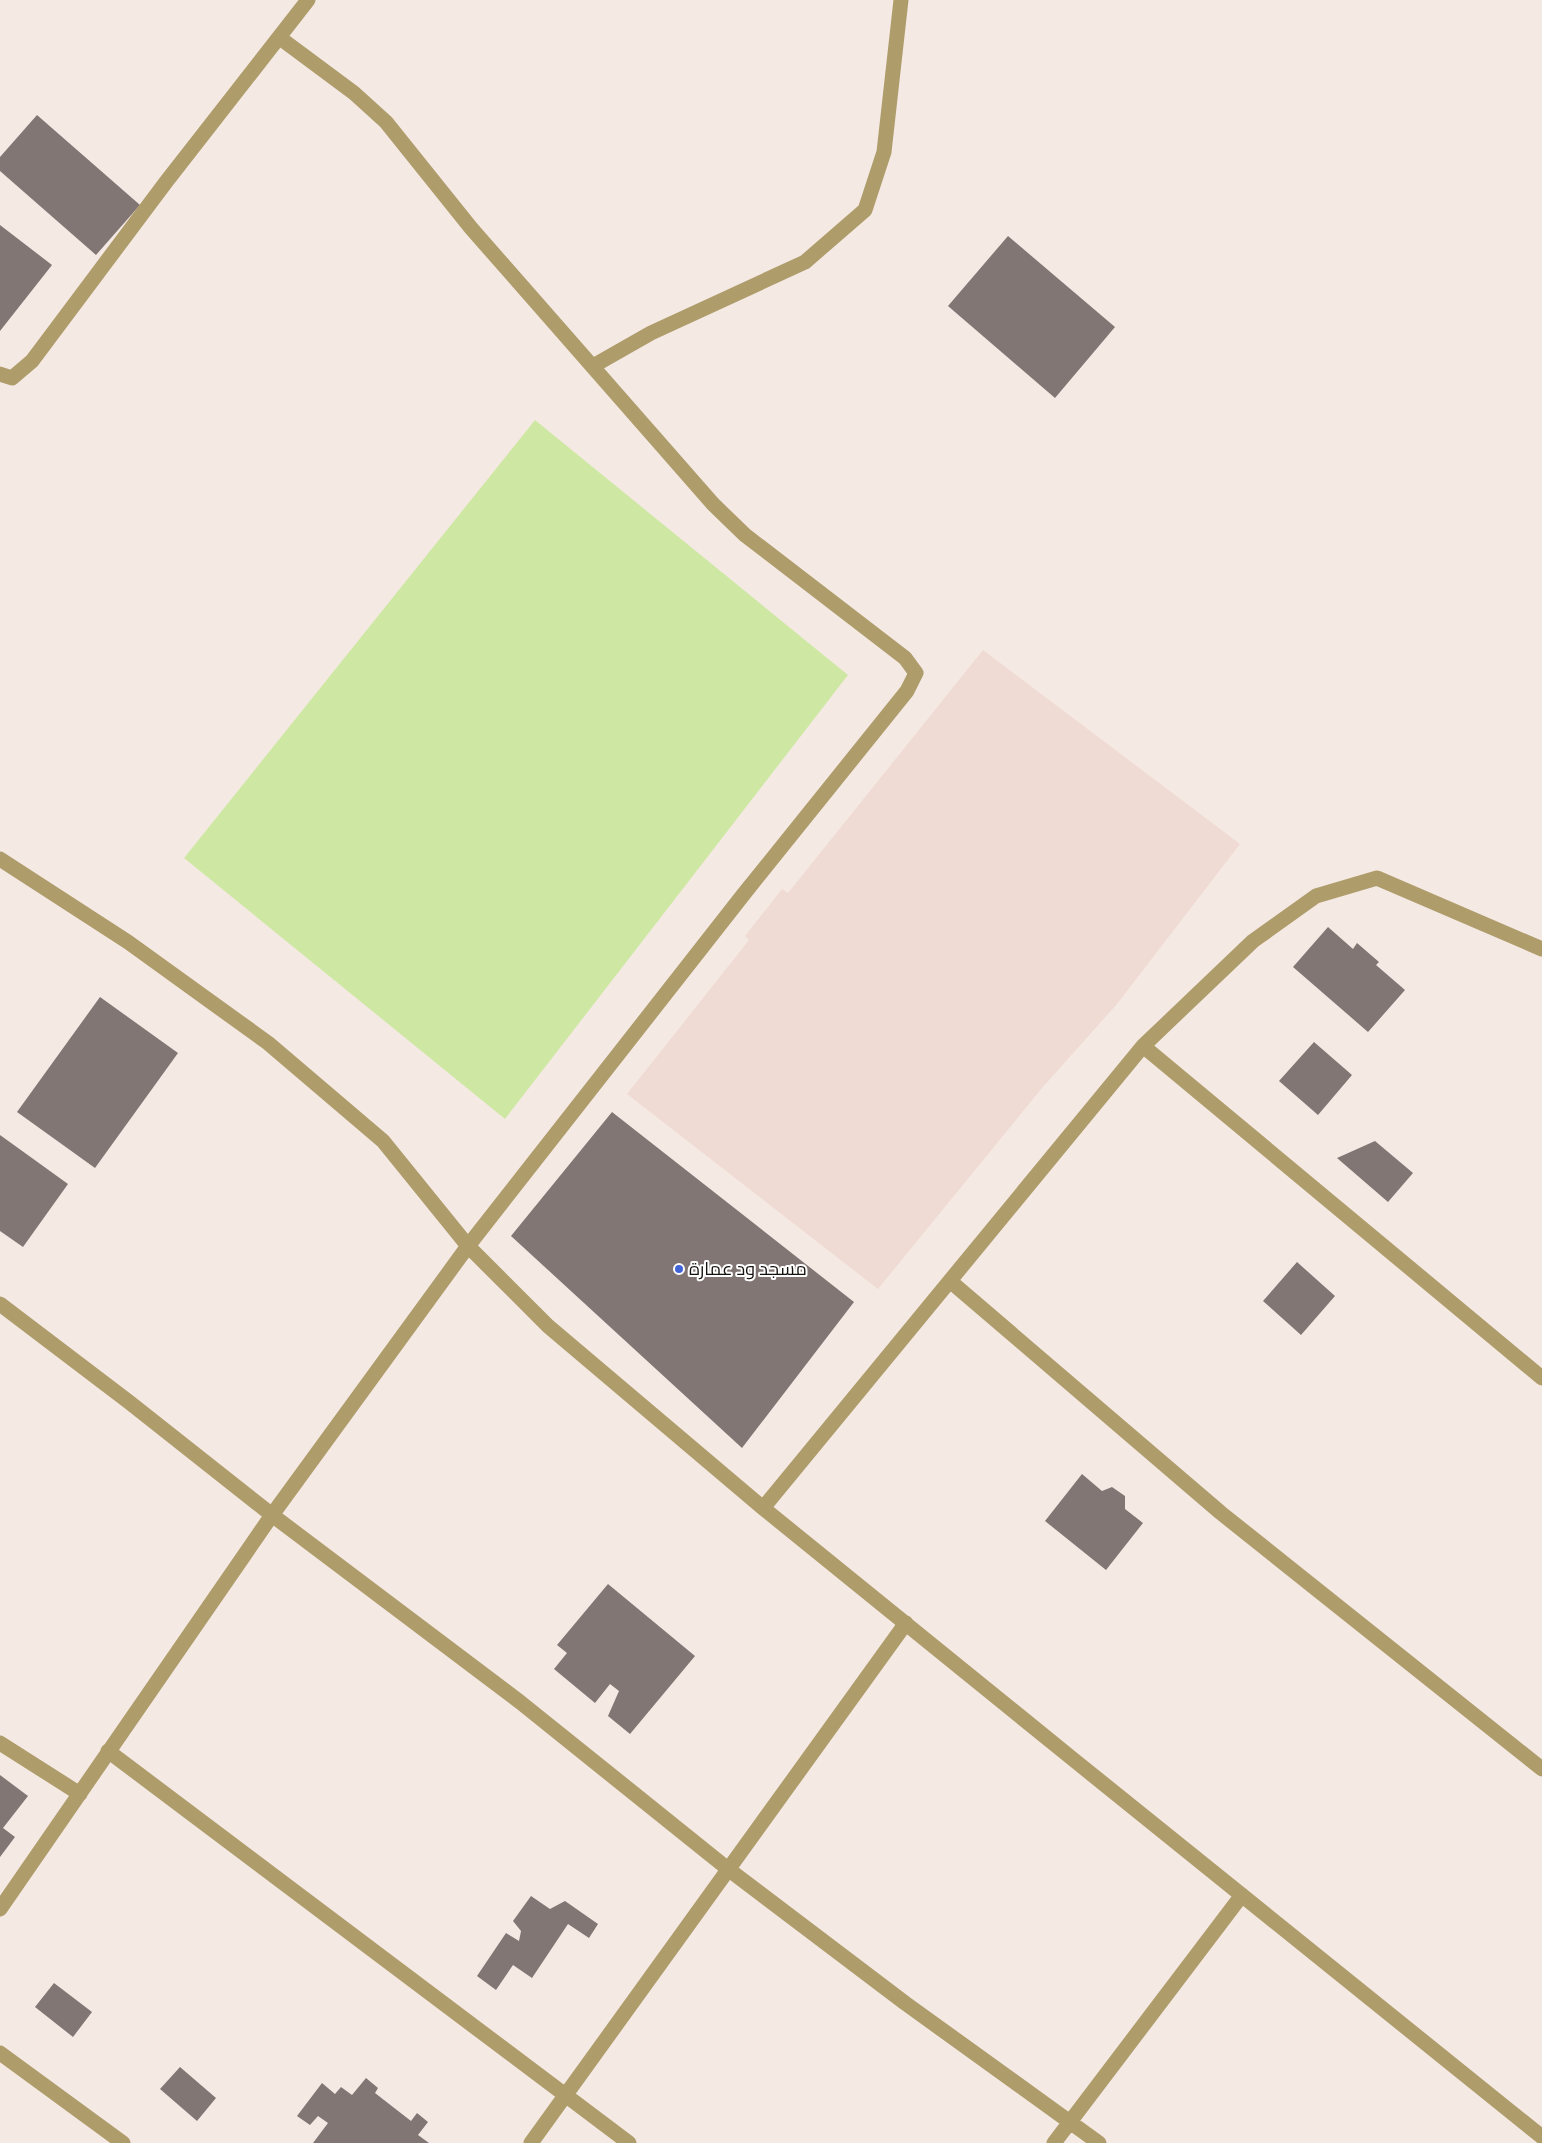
<svg xmlns="http://www.w3.org/2000/svg" width="1542" height="2143" viewBox="0 0 1542 2143" font-family="'Fira Sans Condensed',Cairo,sans-serif">
	<style>
		.built { fill: #efdbd3 }
		.green { fill: #cee8a4 }
		.building { fill: #817674 }
		.lines { fill: none; stroke-linecap: round; stroke-linejoin: round }
		.minor { stroke: #ae9d6b; stroke-width: 15 }
		.poi-dot { fill: #4064d6; stroke: #fff; stroke-width: 2 }
		.labels { text-anchor: middle; dominant-baseline: central; stroke-width: 4; stroke-linejoin: round; paint-order: stroke }
		.poi-label { font-size: 18px; fill: #15110f; stroke: #fff; text-anchor: start }
	</style>
	<rect width="100%" height="100%" fill="#f5e9e4"/>
	<!-- built -->
	<path class="built" d="M983 650 1240 844 1117 1004 1042 1088 878 1289 627 1094 749 940 745 936 782 889 788 893Z"/>
	<!-- green -->
	<path class="green" d="M535 420 848 675 505 1119 184 858Z"/>
	<!-- building -->
	<path class="building" d="M37 115 140 205 96 255 0 171V157Z
		M0 225 52 265 0 331Z
		M1008 236 1115 327 1055 398 948 306Z
		M1328 927 1353 949 1357 943 1379 962 1376 965 1405 990 1368 1032 1293 967Z
		M100 997 178 1053 95 1168 17 1112Z
		M1314 1042 1352 1075 1318 1115 1279 1081Z
		M612 1112 854 1302 742 1448 511 1236Z
		M0 1135 68 1184 23 1247 0 1231Z
		M1375 1141 1413 1173 1388 1202 1337 1158Z
		M1297 1262 1335 1296 1301 1335 1263 1301Z
		M1082 1474 1102 1491 1112 1487 1125 1496V1509L1143 1523 1106 1570 1045 1521Z
		M608 1584 695 1656 630 1734 608 1716 619 1691 610 1684 595 1703 554 1669 567 1653 557 1645Z
		M0 1775 28 1796 3 1828 15 1837 0 1857Z
		M531 1896 550 1909 565 1901 598 1924 589 1938 568 1924 532 1978 513 1965 496 1990 477 1976 506 1933 519 1941 521 1931 513 1921Z
		M54 1983 92 2012 73 2037 35 2007Z
		M180 2067 216 2098 197 2121 160 2089Z
		M366 2078 378 2088 375 2093 411 2121 417 2113 428 2122 418 2135 429 2143H313L328 2123 318 2116 310 2125 297 2116 322 2083 335 2094 341 2087 352 2095Z"/>
	<g class="lines">
		<!-- minor -->
		<path class="minor" d="M593 366 651 333 805 262 865 210 884 152 901 0
			M0 374 12 378 32 361 166 182 308 0
			M0 859 128 942 268 1043 383 1141 468 1246 548 1326 763 1508 1074 1760 1542 2137
			M1143 1046 1542 1378
			M950 1281 1221 1513 1542 1769
			M0 1304 129 1402 272 1515 520 1702 728 1869 905 2003 1099 2143
			M763 1508 1143 1046 1253 941 1316 896 1377 878 1542 949
			M0 1743 80 1794
			M108 1751 629 2143
			M0 1909 272 1515 468 1246 743 895 907 691 916 673 905 658 745 535 713 504 471 228 386 122 354 93 280 38
			M0 2053 123 2143
			M531 2143 906 1623
			M1054 2143 1242 1895"/>
	</g>
	<!-- markers -->
	<circle class="poi-dot" cx="679" cy="1269" r="5"/>
	<g class="labels">
		<!-- poi labels -->
		<g class="poi-label">
			<text x="689" y="1269">مسجد ود عمارة</text>
		</g>
	</g>
</svg>
